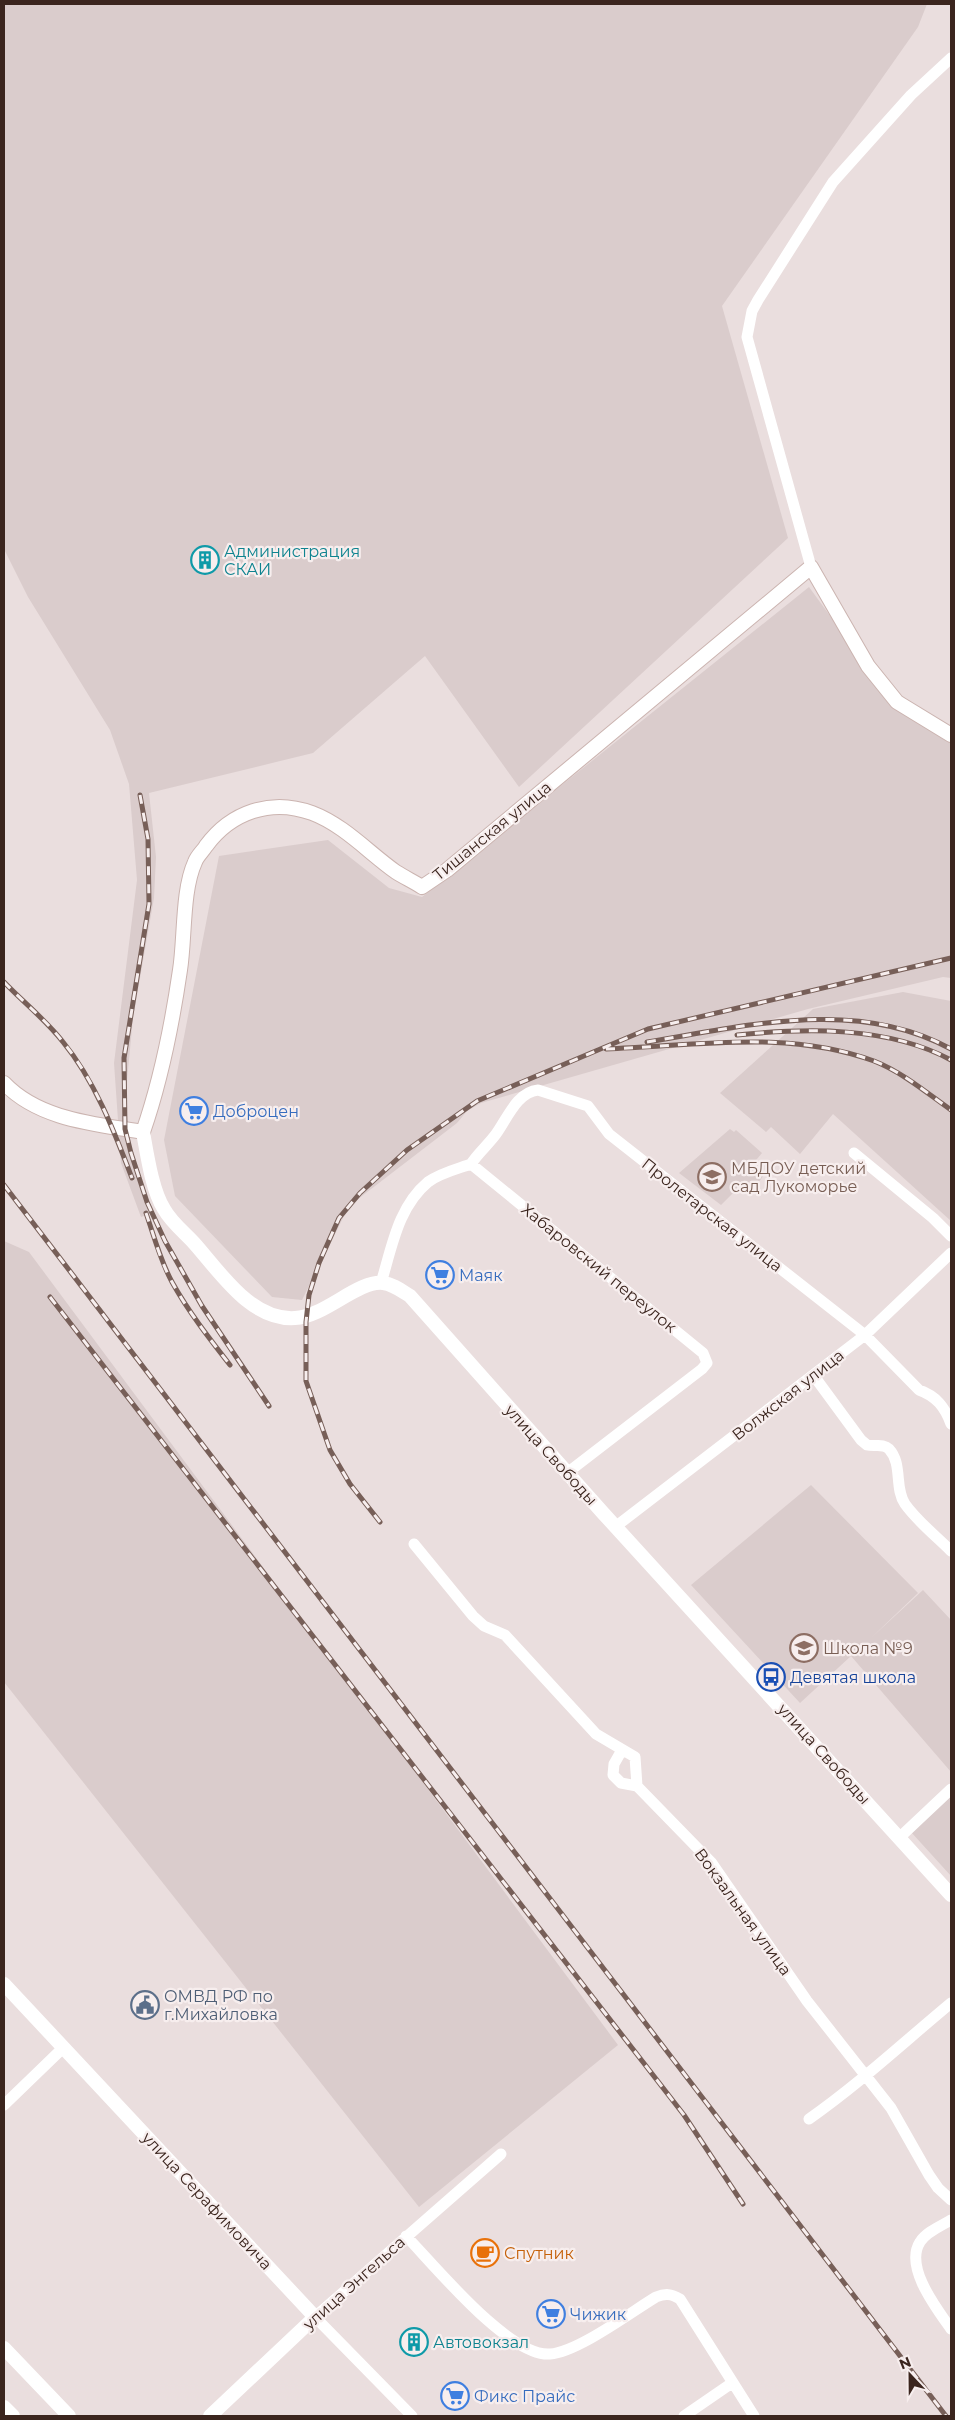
<svg xmlns="http://www.w3.org/2000/svg" width="955" height="2420" viewBox="0 0 955 2420" font-family="Montserrat,sans-serif">
	<style>
		.built { fill: #dacccc }
		.lines { fill: none; stroke-linecap: round; stroke-linejoin: round }
		.secondary-casing { stroke: #cbb4b0; stroke-width: 16 }
		.minor { stroke: #fff; stroke-width: 11 }
		.tertiary { stroke: #fff; stroke-width: 14 }
		.secondary { stroke: #fff; stroke-width: 14 }
		.rail-casing { stroke: #775f58; stroke-width: 5 }
		.rail { stroke: #f7eeee; stroke-width: 3; stroke-dasharray: 9; stroke-linecap: butt }
		.labels { text-anchor: middle; dominant-baseline: central; stroke-width: 4.5; stroke-linejoin: round; paint-order: stroke }
		.culture-label { font-size: 16px; fill: #0d838f; stroke: #f7eeee; text-anchor: start }
		.street-label { font-size: 16px; fill: #3b251e; stroke: #f7eeee }
		.shop-label { font-size: 16px; fill: #366cbe; stroke: #f7eeee; text-anchor: start }
		.education-label { font-size: 16px; fill: #785e54; stroke: #f7eeee; text-anchor: start }
		.transit-label { font-size: 16px; fill: #164399; stroke: #f7eeee; text-anchor: start }
		.service-label { font-size: 16px; fill: #4e5e75; stroke: #f7eeee; text-anchor: start }
		.food-label { font-size: 16px; fill: #c56008; stroke: #f7eeee; text-anchor: start }
	</style>
	<rect width="100%" height="100%" fill="#eadede"/>
	<!-- built -->
	<path class="built" d="M4 4H927L918 27 722 306 788 538 519 787 425 656 313 753 149 793 156 857 154 898 133 1018 125 1101 133 1158 153 1213 141 1217 121 1163 114 1063 137 880 129 784 110 730 28 597 4 549Z
		M809 587 898 709 951 741V978L943 977 808 1009 481 1103 467 1111 457 1123 349 1206 302 1300 272 1297 175 1196 164 1140 219 856 328 840 389 888 422 897Z
		M903 992 951 1001V1221L833 1114 800 1154 771 1127 766 1132 720 1093 813 1009Z
		M730 1129 734 1132 736 1130 762 1153 752 1165 764 1175 755 1187 742 1188 735 1191 721 1205 679 1173Z
		M4 1241 29 1252 618 2045 419 2207 4 1682Z
		M811 1485 918 1593 871 1638 923 1590 951 1620V1772L851 1656 800 1703 691 1585Z
		M951 1796V1876L911 1832Z"/>
	<g class="lines">
		<defs>
			<path id="secondary" d="M4 1083C39 1120 96 1124 143 1132 161 1080 172 1025 180 970 185 939 182 890 195 862 197 856 203 851 206 846 231 812 271 798 312 813 344 825 369 853 396 872 404 877 414 882 422 887L447 870 811 567 868 666 897 702 951 735"/>
		</defs>
		<!-- secondary casing -->
		<use href="#secondary" class="secondary-casing"/>
		<!-- minor -->
		<path class="minor" d="M811 567 747 337 752 311 758 300 833 182 911 95 951 58
			M854 1153 933 1218 951 1236
			M471 1164C478 1153 488 1145 496 1134 507 1119 517 1092 538 1090L588 1106 609 1134 865 1335 919 1390C936 1396 945 1407 951 1424
			M381 1283C392 1247 398 1207 428 1182 440 1173 457 1169 471 1164L703 1353 707 1363 702 1369 567 1473
			M814 1376 861 1440 867 1445C875 1447 883 1443 889 1449 903 1464 894 1488 905 1504 917 1521 936 1536 951 1551
			M615 1527 865 1335 951 1253
			M414 1544 473 1616 484 1626 505 1635 596 1734 635 1757 637 1786 711 1862 807 2001 891 2108 929 2175 938 2188 951 2200
			M622 1750 614 1764 613 1775 621 1783 637 1786
			M899 1838 951 1789
			M4 2105 64 2047
			M809 2119C859 2084 904 2042 951 2003
			M951 2220C941 2226 926 2232 920 2242 904 2267 937 2309 951 2329
			M406 2236C435 2266 509 2357 550 2354 578 2352 631 2312 656 2297 666 2293 671 2294 680 2299L754 2416
			M412 2416 315 2317 501 2154
			M684 2416 732 2383"/>
		<!-- tertiary -->
		<path class="tertiary" d="M143 1132C147 1154 152 1190 164 1209 171 1222 185 1233 194 1243 220 1272 251 1321 295 1318 324 1317 358 1280 383 1283 393 1284 402 1291 410 1296L603 1513 951 1895
			M4 1984 315 2317 210 2416
			M4 2348 69 2416
			M4 2407 13 2416"/>
		<!-- secondary -->
		<use href="#secondary" class="secondary"/>
		<defs>
			<path id="rail" d="M140 795 148 839 149 904 124 1058 125 1129 131 1153 147 1202 165 1241 202 1306 269 1406
				M4 982C23 1002 46 1020 63 1042 95 1081 114 1131 132 1178
				M737 1035C807 1028 888 1026 951 1060
				M647 1042C746 1026 857 997 951 1049
				M606 1049C696 1046 786 1029 874 1061 902 1072 927 1093 951 1110
				M4 1185 946 2416
				M146 1213C154 1236 160 1260 172 1282 188 1311 209 1338 230 1365
				M50 1297 684 2115 743 2204
				M380 1522 350 1484 330 1450 306 1381V1322L309 1295 319 1263 339 1218 360 1193 407 1150 477 1101 598 1050 648 1029 951 958"/>
		</defs>
		<!-- rail casing -->
		<use href="#rail" class="rail-casing"/>
		<!-- rail -->
		<use href="#rail" class="rail"/>
	</g>
	<!-- icons -->
	<defs>
		<symbol id="building-ring" viewBox="-11 -11 22 22"><circle r="9.5" fill="#f7eeee" stroke="#0f9aa8" stroke-width="1.5"/><path d="M-4-6H4V6H1V3H-1V6H-4ZM-2.5-4.3h1.7v1.8h-1.7ZM.8-4.3h1.7v1.8H.8ZM-2.5-1h1.7V.8h-1.7ZM.8-1h1.7V.8H.8Z" fill="#0f9aa8"/></symbol>
		<symbol id="supermarket-ring" viewBox="-11 -11 22 22"><circle r="9.5" fill="#f7eeee" stroke="#3f7fe0" stroke-width="1.5"/><path d="M-6-5.5h2.5l.6 2H6L4.5 2H-2.5L-4.4-4H-6ZM-1.5 3.2a1.3 1.3 0 1 0 .1 0ZM3 3.2a1.3 1.3 0 1 0 .1 0Z" fill="#3f7fe0"/></symbol>
		<symbol id="school-ring" viewBox="-11 -11 22 22"><circle r="9.5" fill="#f7eeee" stroke="#8d6e63" stroke-width="1.5"/><path d="M0-5L7-2L0 1L-7-2ZM-4 1L0 2.5L4 1V4Q0 6-4 4Z" fill="#8d6e63"/></symbol>
		<symbol id="bus-ring" viewBox="-11 -11 22 22"><circle r="9.5" fill="#f7eeee" stroke="#1a4fb4" stroke-width="1.5"/><path d="M-5-6H5V4H4V6H2V4H-2V6H-4V4H-5ZM-3.5-4V0h7V-4ZM-3.5 1.2v1.5H-2V1.2ZM2 1.2v1.5H3.5V1.2Z" fill="#1a4fb4"/></symbol>
		<symbol id="civic-ring" viewBox="-11 -11 22 22"><circle r="9.5" fill="#f7eeee" stroke="#5c6f8a" stroke-width="1.5"/><path d="M-.6-6.5H3V-4.5H.6V-3L4-1V1h2V6H-6V1h2V-1L-.6-3ZM-1.2 2.5V6h2.4V2.5Z" fill="#5c6f8a"/></symbol>
		<symbol id="cafe-ring" viewBox="-11 -11 22 22"><circle r="9.5" fill="#f7eeee" stroke="#e8710a" stroke-width="1.5"/><path d="M-5.5-4.5H6V0H3Q3 3.5 0 3.5H-2.5Q-5.5 3.5-5.5 0ZM3-3.2v2h1.7v-2ZM-6 4.5H4V6H-6Z" fill="#e8710a"/></symbol>
	</defs>
	<g fill-rule="evenodd">
		<use href="#building-ring" x="189" y="544" width="32" height="32"/>
		<use href="#supermarket-ring" x="178" y="1095" width="32" height="32"/>
		<use href="#school-ring" x="696" y="1161" width="32" height="32"/>
		<use href="#supermarket-ring" x="424" y="1259" width="32" height="32"/>
		<use href="#school-ring" x="788" y="1632" width="32" height="32"/>
		<use href="#bus-ring" x="755" y="1661" width="32" height="32"/>
		<use href="#civic-ring" x="129" y="1989" width="32" height="32"/>
		<use href="#cafe-ring" x="469" y="2237" width="32" height="32"/>
		<use href="#supermarket-ring" x="535" y="2298" width="32" height="32"/>
		<use href="#building-ring" x="398" y="2326" width="32" height="32"/>
		<use href="#supermarket-ring" x="439" y="2380" width="32" height="32"/>
	</g>
	<g class="labels">
		<!-- culture labels -->
		<g class="culture-label">
			<text x="224" y="551">Администрация<tspan x="224" dy="18">СКАИ</tspan></text>
			<text x="433" y="2342">Автовокзал</text>
		</g>
		<!-- street labels -->
		<g class="street-label">
			<text transform="translate(492 831) rotate(-39)">Тишанская улица</text>
			<text transform="translate(712 1215) rotate(38)">Пролетарская улица</text>
			<text transform="translate(599 1268) rotate(39)">Хабаровский переулок</text>
			<text transform="translate(788 1395) rotate(-38)">Волжская улица</text>
			<text transform="translate(551 1455) rotate(48)">улица Свободы</text>
			<text transform="translate(824 1754) rotate(48)">улица Свободы</text>
			<text transform="translate(743 1912) rotate(54)">Вокзальная улица</text>
			<text transform="translate(207 2201) rotate(47)">улица Серафимовича</text>
			<text transform="translate(354 2283) rotate(-42)">улица Энгельса</text>
		</g>
		<!-- shop labels -->
		<g class="shop-label">
			<text x="213" y="1111">Доброцен</text>
			<text x="459" y="1275">Mаяк</text>
			<text x="570" y="2314">Чижик</text>
			<text x="474" y="2396">Фикс Прайс</text>
		</g>
		<!-- education labels -->
		<g class="education-label">
			<text x="731" y="1168">МБДОУ детский<tspan x="731" dy="18">сад Лукоморье</tspan></text>
			<text x="823" y="1648">Школа №9</text>
		</g>
		<!-- transit labels -->
		<g class="transit-label">
			<text x="790" y="1677">Девятая школа</text>
		</g>
		<!-- service labels -->
		<g class="service-label">
			<text x="164" y="1996">ОМВД РФ по<tspan x="164" dy="18">г.Михайловка</tspan></text>
		</g>
		<!-- food labels -->
		<g class="food-label">
			<text x="504" y="2253">Спутник</text>
		</g>
	</g>
	<!-- border -->
	<rect width="955" height="2420" fill="none" stroke="#3b251e" stroke-width="10"/>
	<!-- north arrow -->
	<g transform="translate(910 2375) rotate(338)" stroke="#f7eeee" stroke-width="4" paint-order="stroke">
	<path d="M0-4L9 19L0 12L-9 19Z" fill="#3b251e"/>
	<text y="-8" font-size="14" font-weight="bold" text-anchor="middle" fill="#3b251e">N</text>
	</g>
</svg>
